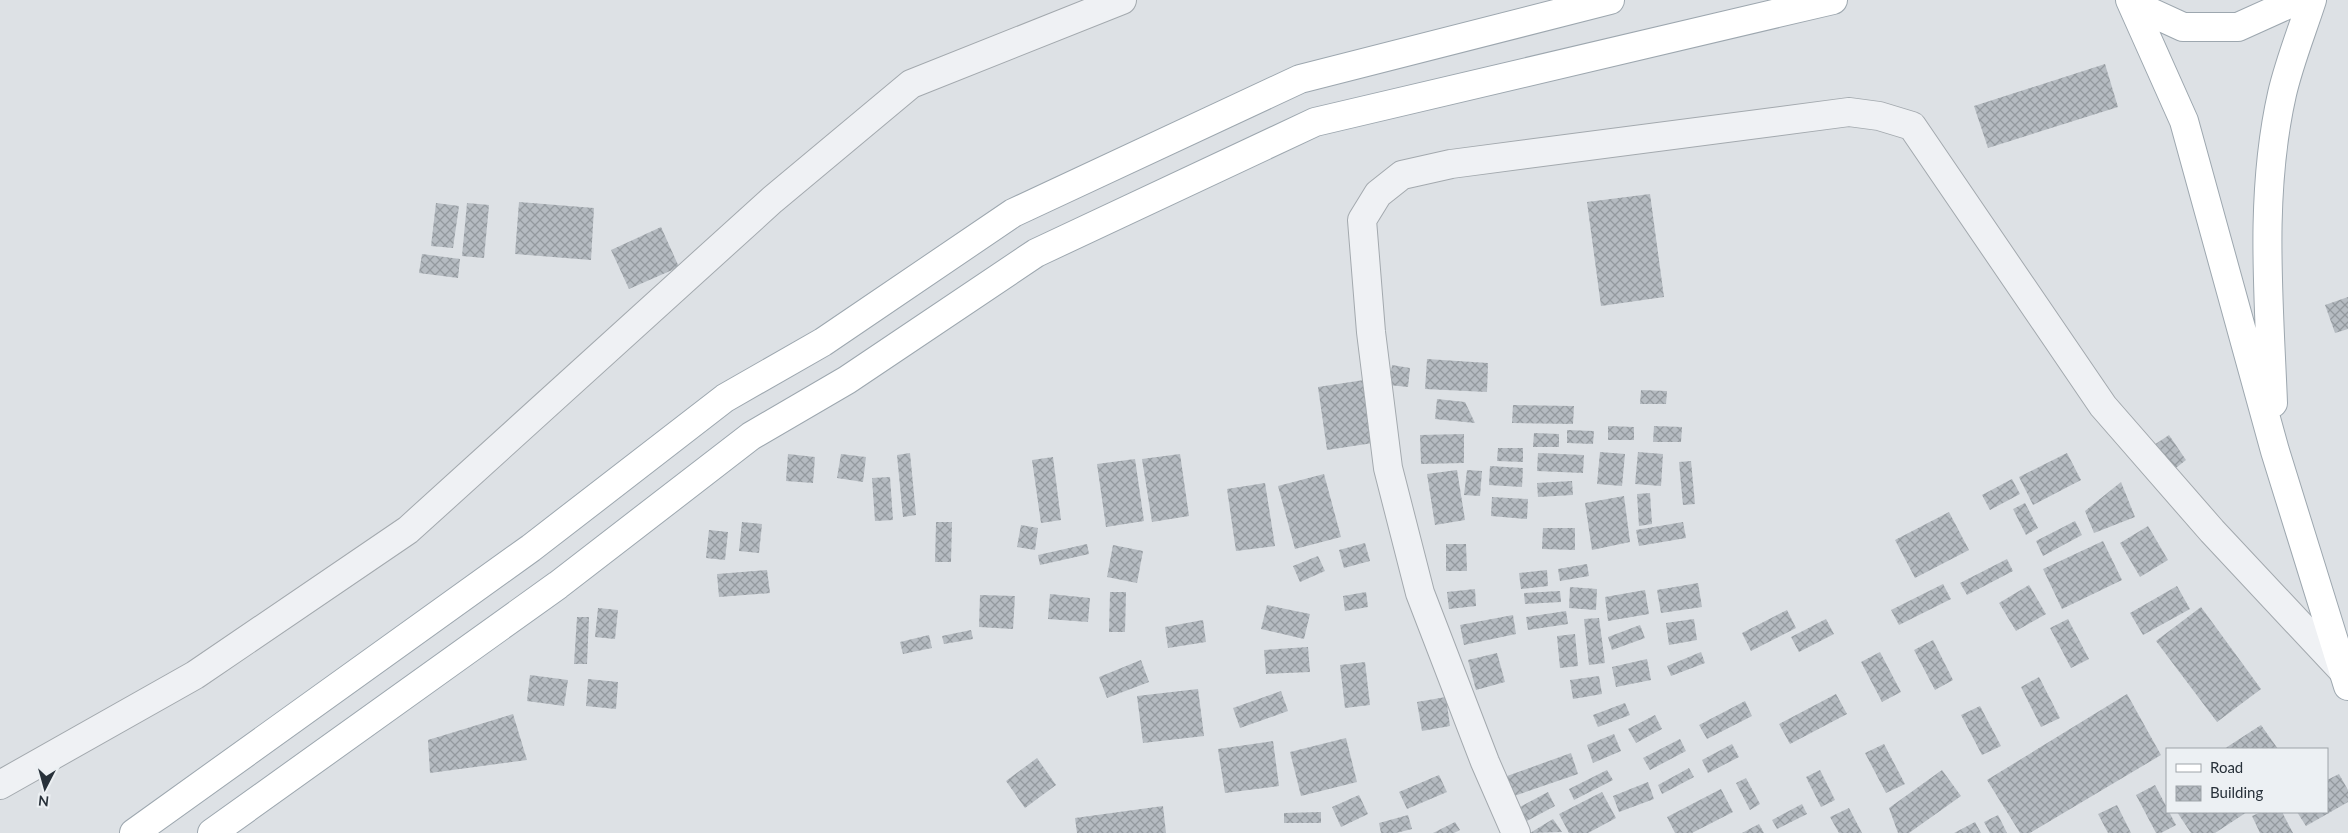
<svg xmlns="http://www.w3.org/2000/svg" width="2348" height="833" viewBox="0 0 2348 833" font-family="Lato,sans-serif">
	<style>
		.building { fill: url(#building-cross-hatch) }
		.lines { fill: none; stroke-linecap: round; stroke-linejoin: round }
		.street-casing { stroke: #a3a9ae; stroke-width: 30 }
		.primary-casing { stroke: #9da7af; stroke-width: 30 }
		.street { stroke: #eff1f4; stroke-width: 28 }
		.primary { stroke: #fff; stroke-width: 28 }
	</style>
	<defs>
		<pattern id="building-cross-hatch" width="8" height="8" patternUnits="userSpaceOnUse" patternTransform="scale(1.25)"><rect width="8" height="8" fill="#b5bbc1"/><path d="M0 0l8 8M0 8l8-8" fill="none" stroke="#93999e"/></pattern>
	</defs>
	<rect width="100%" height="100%" fill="#dde1e5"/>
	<!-- building -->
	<path class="building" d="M2105 64 2118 107 1988 148 1974 106Z
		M1650 194 1664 297 1601 306 1587 202Z
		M519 202 594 208 591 260 515 254Z
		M436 203 459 206 453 248 431 246Z
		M467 203 489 205 484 258 462 256Z
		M661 227 679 267 629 289 611 250Z
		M422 254 460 259 458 278 419 273Z
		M2348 297V329L2335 333 2325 305Z
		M1427 359 1488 363 1487 392 1425 389Z
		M1392 365 1410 368 1408 387 1389 385Z
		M1364 380 1373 443 1327 450 1318 387Z
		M1641 390 1667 391 1666 404H1640Z
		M1437 399 1465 402 1475 423 1435 419Z
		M1513 405 1574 406 1573 424 1512 423Z
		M1608 426 1634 427V440H1608Z
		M1654 426 1682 427 1681 442H1653Z
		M1567 430 1594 431 1593 444 1567 443Z
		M1534 433 1559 434V447H1533Z
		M1464 434V463L1421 464 1420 435Z
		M2169 435 2186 460 2172 471 2154 445Z
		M1498 448H1523V462L1497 461Z
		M1600 452 1625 454 1622 486 1597 484Z
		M1638 452 1663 454 1661 486 1635 484Z
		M910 453 916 515 903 517 897 455Z
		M1538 453 1584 455 1583 473 1537 471Z
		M2067 453 2081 480 2033 505 2019 477Z
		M788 454 815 457 813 483 786 481Z
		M841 454 866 457 863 482 837 478Z
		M1180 454 1189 516 1152 522 1142 459Z
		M1053 457 1061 520 1041 523 1032 460Z
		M1135 459 1144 521 1106 527 1097 464Z
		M1691 461 1695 504 1683 505 1679 462Z
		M1490 466 1523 468 1522 487 1489 485Z
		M1457 470 1465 520 1435 525 1427 474Z
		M1467 470 1482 471 1480 496 1464 495Z
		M1324 474 1341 537 1295 549 1278 486Z
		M890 477 893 520 875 521 872 478Z
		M2012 479 2020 494 1990 510 1982 495Z
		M1572 481 1573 495 1538 497 1537 483Z
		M2121 482 2135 517 2094 533 2085 511Z
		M1265 483 1275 546 1236 551 1227 489Z
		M1650 493 1652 524 1639 526 1637 494Z
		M1624 496 1630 542 1592 550 1585 503Z
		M1492 497 1528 499 1527 519 1491 516Z
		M2025 503 2038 528 2026 535 2013 509Z
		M1949 512 1969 550 1915 578 1895 540Z
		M2075 521 2082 535 2043 556 2036 541Z
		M742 522 762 524 759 553 739 551Z
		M936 522H952L951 562H935Z
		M1683 522 1686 538 1639 546 1636 530Z
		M1021 525 1038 528 1035 550 1017 547Z
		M2148 526 2168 560 2140 577 2120 543Z
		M1543 528H1575V550L1542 549Z
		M709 530 728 532 725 560 706 558Z
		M2103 541 2122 580 2062 609 2043 569Z
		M1365 543 1370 561 1344 568 1339 550Z
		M1087 544 1089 554 1040 565 1038 555Z
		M1446 544H1466L1467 571H1446Z
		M1113 545 1143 551 1137 583 1107 577Z
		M1318 556 1325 571 1300 582 1293 566Z
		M2007 559 2013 571 1967 595 1960 583Z
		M1587 564 1589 576 1560 581 1558 569Z
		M767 570 770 593 719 597 717 574Z
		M1547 570 1548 586 1521 589 1519 573Z
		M1698 583 1702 607 1661 613 1657 590Z
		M1943 584 1951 599 1899 625 1891 610Z
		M2029 585 2046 614 2016 631 1999 603Z
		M2177 586 2190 609 2143 635 2130 613Z
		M1570 587 1597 589 1596 610 1569 608Z
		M1475 589 1476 606 1449 609 1447 592Z
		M1645 590 1649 614 1608 621 1605 597Z
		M1560 591 1561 602 1525 604 1524 593Z
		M1110 592H1126L1125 632H1109Z
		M1366 592 1368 607 1345 611 1343 596Z
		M1050 594 1090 598 1088 622 1048 619Z
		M980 595 1015 596 1013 629 979 627Z
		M1267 605 1310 614 1304 639 1261 629Z
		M2201 607 2261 689 2217 722 2156 641Z
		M598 608 618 610 615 639 595 637Z
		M1787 610 1796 628 1751 651 1742 633Z
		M1566 611 1568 624 1528 630 1526 617Z
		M1513 615 1516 634 1464 645 1460 625Z
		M577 617H589L587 664H574Z
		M1599 618 1605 663 1589 665 1584 619Z
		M1694 619 1697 640 1669 645 1666 623Z
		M1826 619 1834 634 1799 652 1791 637Z
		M2068 619 2089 659 2071 668 2050 628Z
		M1203 620 1206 642 1168 648 1165 627Z
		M1640 625 1645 638 1612 650 1608 637Z
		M971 630 973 639 944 644 942 636Z
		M1575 634 1578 666 1560 668 1557 636Z
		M929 635 932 648 903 654 900 642Z
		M1933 640 1953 680 1935 690 1914 650Z
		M1308 647 1310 672 1266 674 1264 650Z
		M1701 652 1705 663 1671 676 1667 666Z
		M1880 652 1901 692 1882 702 1861 662Z
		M1497 653 1505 682 1476 690 1468 660Z
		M1647 659 1651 680 1616 687 1612 667Z
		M1141 660 1149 682 1107 698 1099 677Z
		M1365 662 1370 705 1345 708 1340 665Z
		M530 675 568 680 564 706 527 701Z
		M1599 676 1602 694 1573 699 1570 680Z
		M2039 677 2060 718 2041 727 2021 687Z
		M588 679 618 682 616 709 586 706Z
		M1198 689 1204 736 1143 743 1137 696Z
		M1281 691 1288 711 1240 728 1233 708Z
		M1836 694 1847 714 1790 744 1779 724Z
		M2127 694 2161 755 2030 833H2020L1987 780Z
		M1446 697 1450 726 1422 731 1417 702Z
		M1745 701 1752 716 1707 739 1699 725Z
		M1625 703 1630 715 1598 727 1593 715Z
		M1980 706 2001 746 1982 755 1961 715Z
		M513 714 527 760 430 773 428 740Z
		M1655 715 1662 729 1636 743 1628 729Z
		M2261 725 2278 749H2224Z
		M1614 734 1621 751 1593 763 1587 745Z
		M1346 738 1357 782 1301 796 1290 752Z
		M1680 739 1686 751 1650 770 1643 758Z
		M1273 741 1279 786 1225 793 1218 749Z
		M1732 744 1739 757 1708 773 1702 760Z
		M1884 744 1905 784 1886 793 1865 753Z
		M1571 753 1578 774 1514 796 1507 776Z
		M1037 758 1056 785 1025 808 1006 781Z
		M1689 768 1694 777 1662 794 1658 785Z
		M1607 770 1613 780 1574 800 1569 789Z
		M1820 770 1835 800 1821 807 1806 777Z
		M1942 770 1961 796 1909 833H1898L1889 808Z
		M2339 774 2348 790V802L2306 826 2297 812H2327V780Z
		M1439 775 1447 792 1407 809 1399 792Z
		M1746 778 1760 804 1750 810 1736 783Z
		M1648 782 1654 799 1619 812 1613 796Z
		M2155 785 2176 825 2161 833H2156L2136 795Z
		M1721 789 1733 812 1692 833H1675L1667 817Z
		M1548 792 1555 806 1525 822 1518 808Z
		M1602 792 1616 818 1588 833H1569L1559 814Z
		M1359 795 1368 814 1341 827 1332 807Z
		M1802 804 1807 814 1777 829 1772 820Z
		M2117 805 2131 833H2108L2098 814Z
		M1163 806 1166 833H1077L1075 818Z
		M1849 808 1862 833H1839L1830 817Z
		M1321 812V823H1284V813Z
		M2177 812H2247L2215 833H2191Z
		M2261 812H2282L2293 833H2260L2252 816Z
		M1408 815 1412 829 1396 833H1381L1379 823Z
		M1998 815 2007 833H1990L1984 822Z
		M1553 819 1562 832 1530 833Z
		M1455 822 1460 830 1454 833H1433Z
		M1975 822 1981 833H1954Z
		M1759 824 1764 833H1742Z"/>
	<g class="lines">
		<defs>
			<path id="street" d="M0 785 195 675 408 530 772 200 911 84 1122 0
				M1516 833 1485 762 1420 593 1388 468 1371 332 1362 220 1378 194 1402 175 1451 164 1849 112 1879 116 1912 126 2103 406 2212 531 2344 672"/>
			<path id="primary" d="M2130 0 2184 121 2275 451 2348 686
				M2133 4 2183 27H2238L2289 4 2292 0
				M2273 403C2269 300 2259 196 2282 94 2289 63 2302 31 2312 0
				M134 833 531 548 725 398 823 342 1013 213 1300 79 1610 0
				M212 833 558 585 751 436 847 380 1036 253 1315 122 1833 0"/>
		</defs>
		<!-- street casing -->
		<use href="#street" class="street-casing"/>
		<!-- primary casing -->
		<use href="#primary" class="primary-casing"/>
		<!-- street -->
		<use href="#street" class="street"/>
		<!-- primary -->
		<use href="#primary" class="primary"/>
	</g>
	<!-- legend -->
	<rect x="2166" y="748" width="162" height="65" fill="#ecf0f3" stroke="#9ea4a9"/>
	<rect x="2176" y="764" width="25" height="8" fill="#ffffff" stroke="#9ea4a9"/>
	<text x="2210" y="773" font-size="15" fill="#28313a">Road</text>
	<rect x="2176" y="786" width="25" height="15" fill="url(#building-cross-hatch)" stroke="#9ea4a9"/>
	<text x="2210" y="798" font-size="15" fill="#28313a">Building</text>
	<!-- north arrow -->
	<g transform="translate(45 788) rotate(186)" stroke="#ecf0f3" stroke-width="4" paint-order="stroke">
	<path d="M0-4L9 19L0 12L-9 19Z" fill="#28313a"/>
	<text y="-8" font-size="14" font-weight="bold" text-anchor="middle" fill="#28313a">N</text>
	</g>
</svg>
